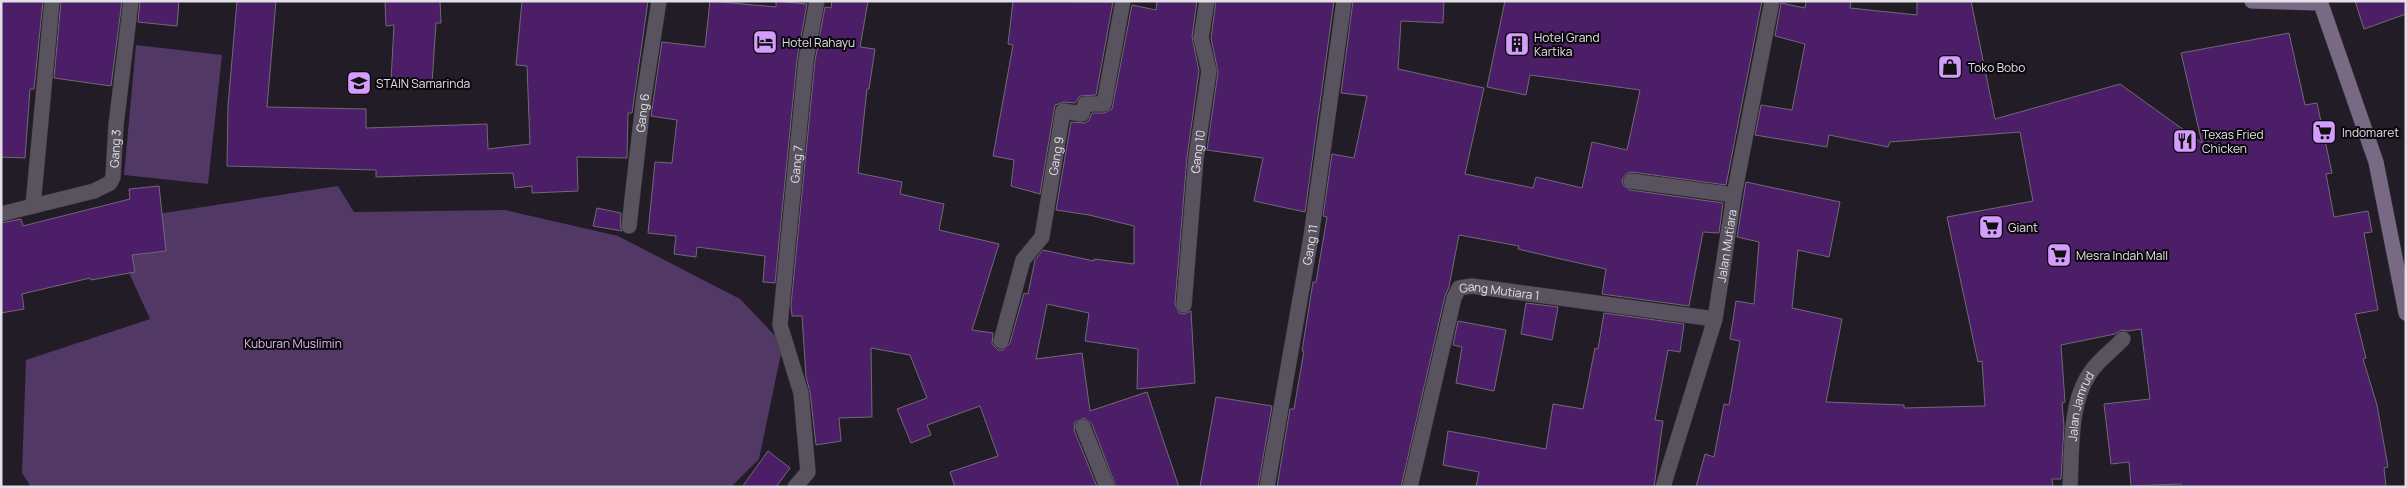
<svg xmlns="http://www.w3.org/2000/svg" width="2407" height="488" viewBox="0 0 2407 488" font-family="Manrope,sans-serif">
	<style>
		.green { fill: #523864 }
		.building { fill: #4c1e68; stroke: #706976 }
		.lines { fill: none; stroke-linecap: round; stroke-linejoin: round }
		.street-casing { stroke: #3b373f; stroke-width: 16 }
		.secondary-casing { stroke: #3b373f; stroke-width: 16 }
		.street { stroke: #59525f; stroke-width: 15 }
		.secondary { stroke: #786985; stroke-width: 15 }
		.labels { text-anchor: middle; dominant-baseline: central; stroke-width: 4; stroke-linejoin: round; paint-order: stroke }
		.poi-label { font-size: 12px; fill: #e3dfe7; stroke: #0a080c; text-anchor: start }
		.street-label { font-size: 12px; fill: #e3dfe7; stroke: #0a080c }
		.park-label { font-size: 12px; fill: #dcb8f7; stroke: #0a080c }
	</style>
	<rect width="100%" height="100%" fill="#221c27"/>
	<!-- green -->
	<path class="green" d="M136 45 222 55 208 184 124 175Z
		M338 186 354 212 505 210 618 236 740 299 783 344 759 459 731 487H31L22 473 26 360 150 319 106 222Z"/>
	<!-- building -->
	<path class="building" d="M1 1H43L34 89H30L25 158 1 157Z
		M61 1H122L111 86 54 78Z
		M140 1H179L177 26 138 22Z
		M237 1H276L267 107 366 109V128L487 124 488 149 530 144 527 66 516 65 522 1H648L632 113H628L627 158 577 157 578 191 532 193V186L515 188 513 173 376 177V170L227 166 228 106Z
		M385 1H440L441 23H436L432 84 391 81 394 25 386 26Z
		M710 1 776 7V1L807 4 797 59 775 283 763 282 765 256 697 247 696 257 674 254 676 236 648 233 655 162 672 163 677 120 651 116 662 42 705 47Z
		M832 1H868L860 47 875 49 869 89H867L858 173 902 182 900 194 944 204 939 230 999 244 972 330 993 333 992 344 998 350H1003L1010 343 1024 293 1028 294 1035 260 1043 250 1094 261V259L1134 264V226L1089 215 1056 210 1071 122 1085 123 1089 120 1092 113H1104L1112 109 1132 5 1156 10 1157 1H1197L1192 37 1199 71 1187 157 1175 304 1179 313 1184 314 1191 311 1195 383 1137 389 1138 349 1085 341 1089 313 1047 304 1036 359 1082 353 1090 411 1147 392 1179 487H1116L1092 424 1084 418 1075 422 1074 430 1097 487H955L950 472 998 456 980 406 927 425 931 435 911 443 897 409 927 398 910 355 871 348 872 417 839 418 841 441 816 445 810 392 806 377 802 316H792L791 305 815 61 825 7 831 8Z
		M1013 1 1113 2 1096 95 1080 96 1075 103 1064 102 1055 105 1040 194 1011 186 1014 160 993 156 1013 45 1008 44Z
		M1216 1H1334L1305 212 1254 201 1263 158 1207 150 1218 72 1211 38Z
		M1353 1H1444L1443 23 1401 21 1398 69 1484 88 1465 174 1533 188 1536 177 1582 188 1592 142 1627 150 1640 90 1530 75 1526 95 1487 87 1505 1H1762L1726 185 1632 172 1627 173 1622 179 1623 185 1630 190 1723 203 1719 233 1703 232 1689 306 1602 294 1606 269 1556 258 1518 249 1519 246 1459 235 1449 287 1445 296 1401 487H1277L1290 409H1294L1304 351H1302L1313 282H1316L1327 217 1323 216 1332 154 1354 158 1367 96 1341 93Z
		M1806 1H1851L1850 8 1917 15V1H1971L1995 119 2120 84 2202 143 2181 53 2289 33 2305 105 2317 103 2332 173 2326 174 2334 217 2368 211 2372 232 2364 233 2378 310 2355 314 2366 358 2363 359 2377 405 2388 467 2384 468 2386 487H2181V484L2131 486 2129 462 2111 464 2104 404 2150 399 2141 329 2128 331 2121 330 2115 334 2061 345 2065 402 2062 403 2064 426 2061 479H2052L2053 487H1696L1705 454 1714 457 1724 404 1729 405 1740 341 1730 339 1736 301 1754 304 1759 242 1737 237 1746 182 1840 202 1829 257 1798 250 1792 308 1842 319 1826 402 1904 405V408L1985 406 1982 361 1978 362 1947 217 2033 201 2020 132 1890 142 1888 147 1829 135 1827 147 1755 135 1761 105 1792 110 1805 44 1775 36 1781 3 1805 8Z
		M2355 1H2406V14L2364 29Z
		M159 186 166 251 132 255 135 272 91 280 90 278 22 294 24 309 1 313V223L21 219 23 226 130 199 129 189Z
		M597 208 621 213 620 225 622 231 593 226Z
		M1526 303 1558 307 1552 340 1521 334Z
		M1604 313 1684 324 1680 352 1668 350 1655 420 1663 421 1654 487H1476L1479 472 1443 465 1448 431 1546 449 1553 404 1583 409 1595 348 1598 349Z
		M1458 321 1506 330 1494 391 1456 383 1462 347 1453 345Z
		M1216 397 1272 406 1258 487H1200Z
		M768 451 790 468 776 487H742Z"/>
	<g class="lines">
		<defs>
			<g id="street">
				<path d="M1631 181 1734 195"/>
				<path d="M33 206 52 1"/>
				<path id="s1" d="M1 214 94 191 110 183 113 177 116 125 131 1"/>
				<path id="s2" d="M629 226 643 103 659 1"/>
				<path id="s3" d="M1184 305 1196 158 1209 71 1201 38 1207 1"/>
				<path id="s4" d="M1001 341 1023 260 1042 237 1063 111 1082 114 1085 104H1104L1123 1"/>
				<path d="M1083 427 1107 487"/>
				<path id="s5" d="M795 487 808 472 801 393 780 325 806 60 817 1"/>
				<path id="s6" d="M1267 487 1311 237 1344 1"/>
				<path id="s7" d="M1410 487 1454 298 1459 288 1472 286 1715 319"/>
				<path id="s8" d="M1663 487 1715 319 1734 195 1772 1"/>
				<path id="s9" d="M2070 487C2072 452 2069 403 2090 373 2098 360 2113 350 2123 339"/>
			</g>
			<path id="secondary" d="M2252 1 2320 3
				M2320 1 2376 162 2406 313"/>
		</defs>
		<!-- street casing -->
		<use href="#street" class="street-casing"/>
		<!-- secondary casing -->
		<use href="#secondary" class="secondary-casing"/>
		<!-- street -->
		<use href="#street" class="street"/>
		<!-- secondary -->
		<use href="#secondary" class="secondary"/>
	</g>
	<!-- icons -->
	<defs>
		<symbol id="hotel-square" viewBox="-11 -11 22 22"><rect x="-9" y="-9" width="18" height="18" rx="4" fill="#d49cfc" stroke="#0a080c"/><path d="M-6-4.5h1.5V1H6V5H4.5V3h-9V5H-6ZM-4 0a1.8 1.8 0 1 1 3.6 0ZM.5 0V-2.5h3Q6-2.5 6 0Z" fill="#111"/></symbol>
		<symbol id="building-square" viewBox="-11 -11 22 22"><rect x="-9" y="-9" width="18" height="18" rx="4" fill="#d49cfc" stroke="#0a080c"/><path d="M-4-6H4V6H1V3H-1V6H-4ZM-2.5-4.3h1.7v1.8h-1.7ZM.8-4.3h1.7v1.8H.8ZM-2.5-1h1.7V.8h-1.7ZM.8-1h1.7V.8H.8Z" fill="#111"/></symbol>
		<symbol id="shop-square" viewBox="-11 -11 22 22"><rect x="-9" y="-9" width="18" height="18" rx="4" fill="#d49cfc" stroke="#0a080c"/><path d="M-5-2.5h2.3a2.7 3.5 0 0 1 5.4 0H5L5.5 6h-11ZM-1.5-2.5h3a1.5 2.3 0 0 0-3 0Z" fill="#111"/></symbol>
		<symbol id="university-square" viewBox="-11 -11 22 22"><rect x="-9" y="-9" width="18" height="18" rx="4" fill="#d49cfc" stroke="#0a080c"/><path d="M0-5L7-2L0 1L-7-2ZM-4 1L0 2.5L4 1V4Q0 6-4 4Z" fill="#111"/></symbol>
		<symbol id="supermarket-square" viewBox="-11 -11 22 22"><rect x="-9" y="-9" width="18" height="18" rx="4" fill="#d49cfc" stroke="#0a080c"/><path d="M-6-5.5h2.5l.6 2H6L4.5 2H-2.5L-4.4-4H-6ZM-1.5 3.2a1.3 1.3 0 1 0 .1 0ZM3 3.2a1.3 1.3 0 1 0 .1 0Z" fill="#111"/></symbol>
		<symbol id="restaurant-square" viewBox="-11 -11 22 22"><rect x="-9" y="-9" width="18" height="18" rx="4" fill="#d49cfc" stroke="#0a080c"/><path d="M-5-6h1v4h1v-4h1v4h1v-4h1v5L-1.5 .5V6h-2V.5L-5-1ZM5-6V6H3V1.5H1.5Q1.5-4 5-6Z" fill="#111"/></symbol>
	</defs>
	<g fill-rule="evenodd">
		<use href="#hotel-square" x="751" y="28" width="28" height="28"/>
		<use href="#building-square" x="1503" y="30" width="28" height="28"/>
		<use href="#shop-square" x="1936" y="53" width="28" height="28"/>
		<use href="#university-square" x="345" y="69" width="28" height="28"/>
		<use href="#supermarket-square" x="2310" y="118" width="28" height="28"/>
		<use href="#restaurant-square" x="2171" y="127" width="28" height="28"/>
		<use href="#supermarket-square" x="1977" y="213" width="28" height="28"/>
		<use href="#supermarket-square" x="2045" y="241" width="28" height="28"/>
	</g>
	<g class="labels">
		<!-- poi labels -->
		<g class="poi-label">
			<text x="1534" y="37">Hotel Grand<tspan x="1534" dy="14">Kartika</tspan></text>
			<text x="782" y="42">Hotel Rahayu</text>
			<text x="1968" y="67">Toko Bobo</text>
			<text x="376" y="83">STAIN Samarinda</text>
			<text x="2342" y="132">Indomaret</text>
			<text x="2202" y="134">Texas Fried<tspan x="2202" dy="14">Chicken</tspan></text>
			<text x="2008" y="227">Giant</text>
			<text x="2076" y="255">Mesra Indah Mall</text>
		</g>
		<!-- street labels -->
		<g class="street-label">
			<text stroke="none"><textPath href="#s2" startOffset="114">Gang 6</textPath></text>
			<text stroke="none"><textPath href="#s1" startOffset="149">Gang 3</textPath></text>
			<text stroke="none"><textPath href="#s3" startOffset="154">Gang 10</textPath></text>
			<text stroke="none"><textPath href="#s4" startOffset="196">Gang 9</textPath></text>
			<text stroke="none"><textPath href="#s5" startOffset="332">Gang 7</textPath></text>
			<text stroke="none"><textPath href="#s6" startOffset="246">Gang 11</textPath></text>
			<text stroke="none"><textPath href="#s8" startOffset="250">Jalan Mutiara</textPath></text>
			<text stroke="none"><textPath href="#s7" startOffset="246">Gang Mutiara 1</textPath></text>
			<text stroke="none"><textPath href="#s9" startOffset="82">Jalan Jamrud</textPath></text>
		</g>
		<!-- park labels -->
		<g class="park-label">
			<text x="293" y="343">Kuburan Muslimin</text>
		</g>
	</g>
	<!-- border -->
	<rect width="2407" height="488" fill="none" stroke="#e3dfe7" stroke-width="5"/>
</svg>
